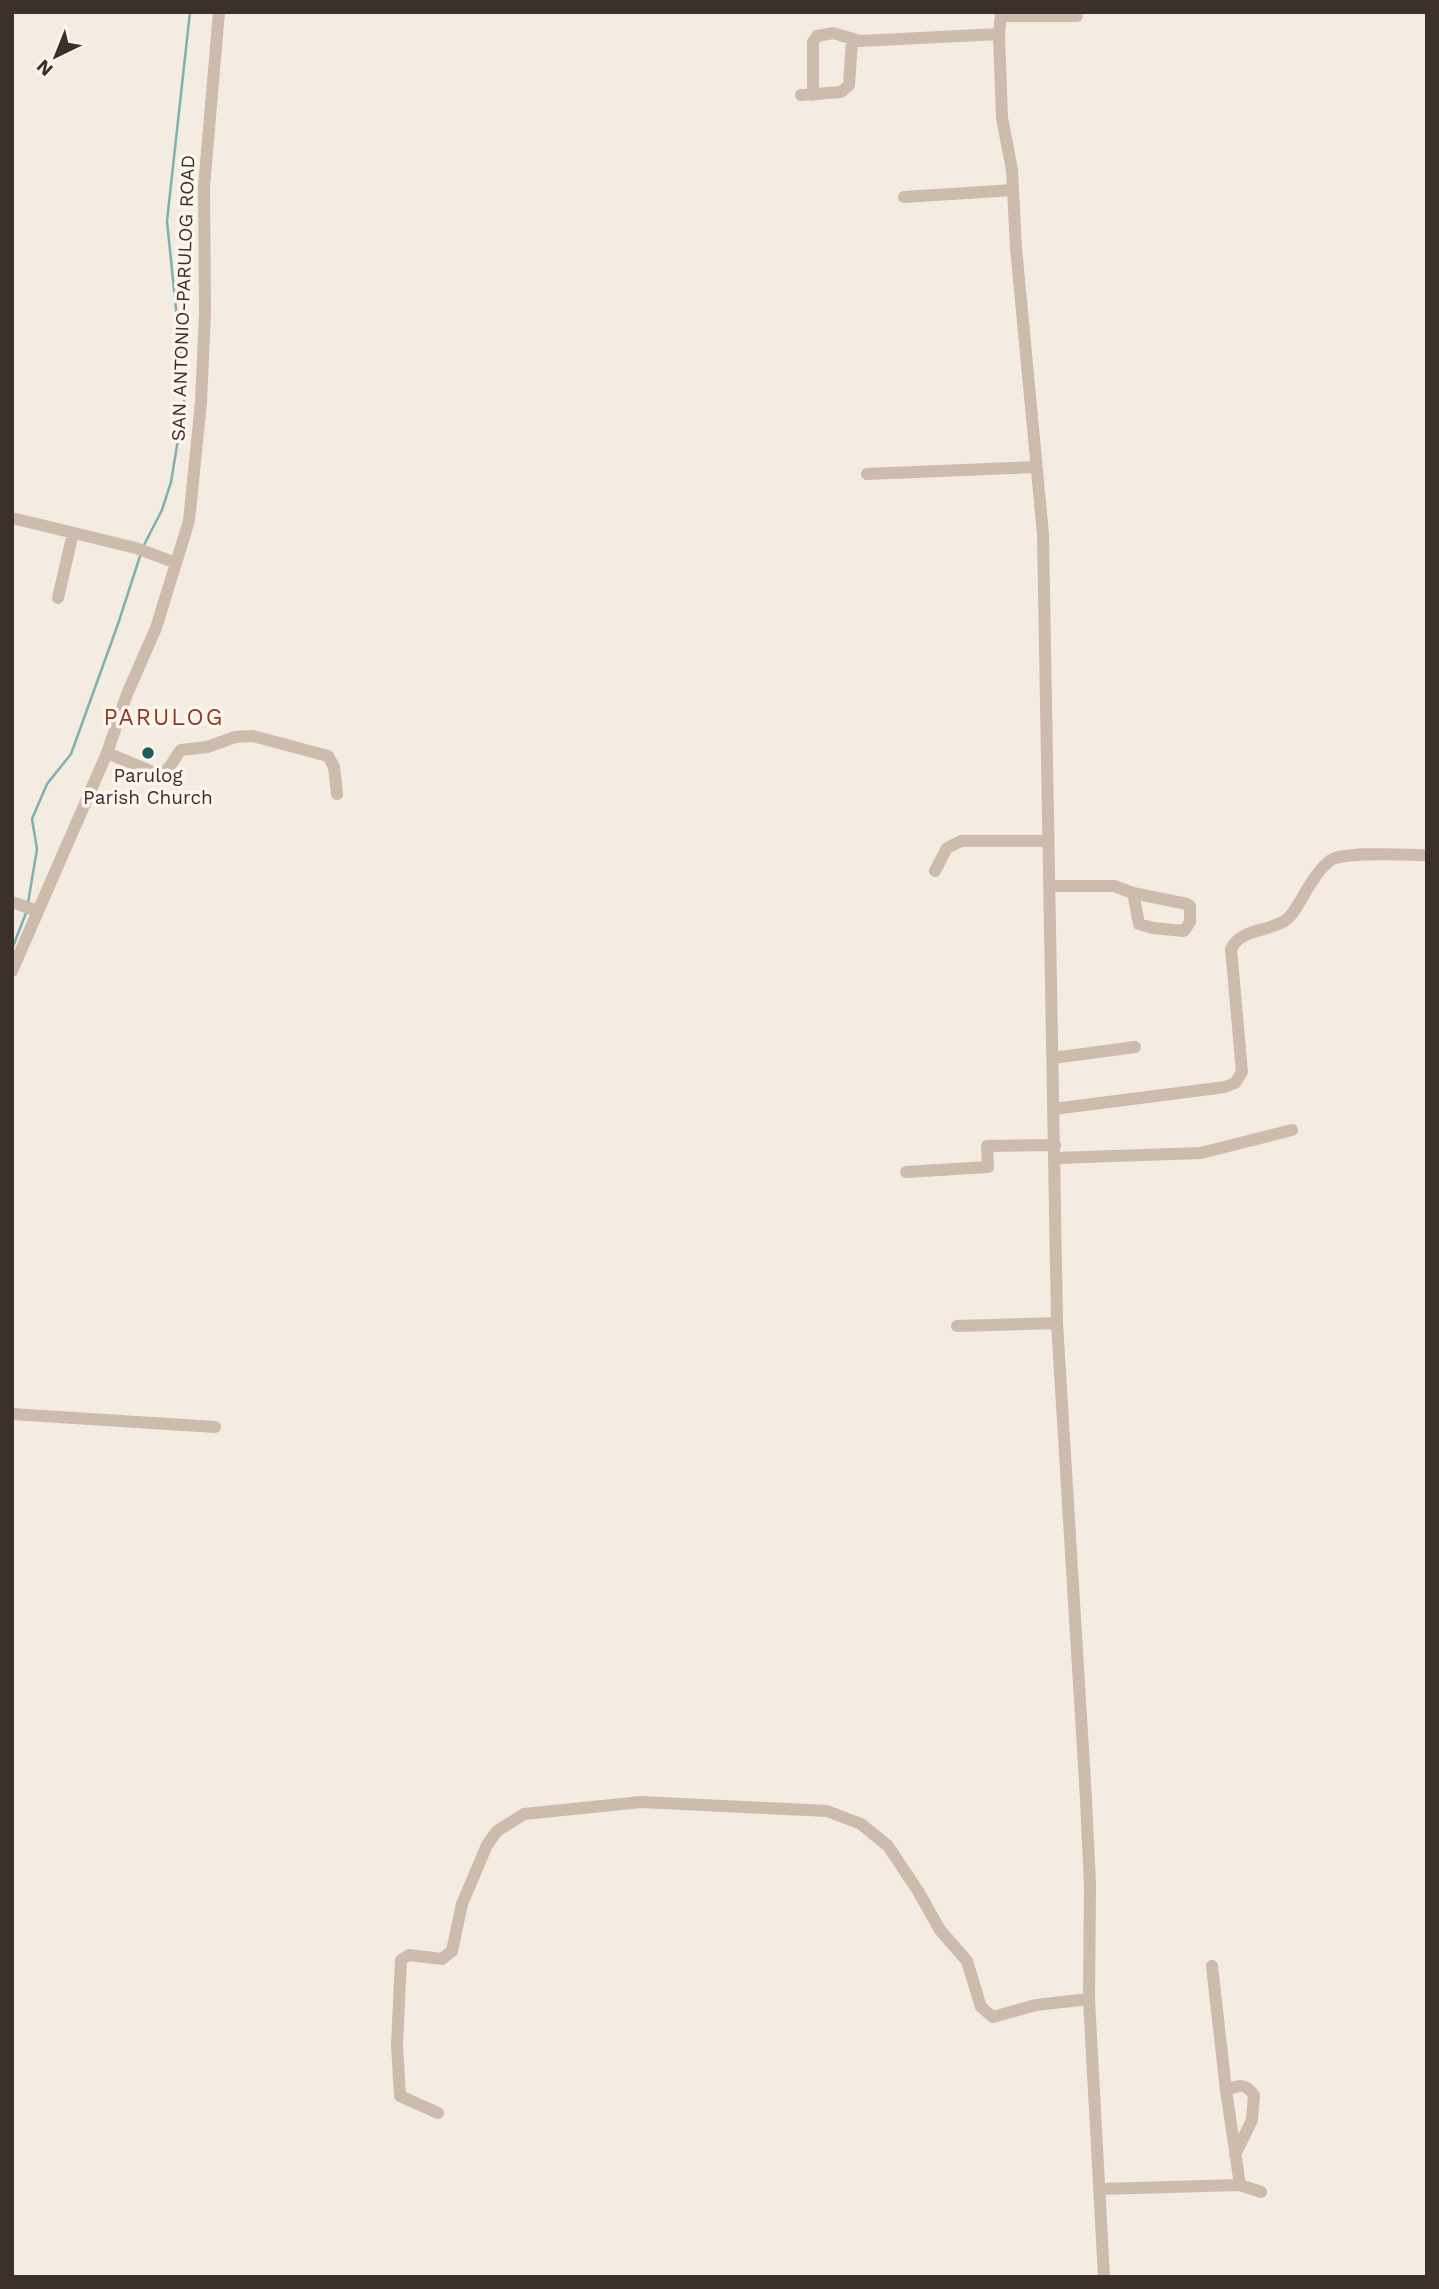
<svg xmlns="http://www.w3.org/2000/svg" width="1439" height="2289" viewBox="0 0 1439 2289" font-family="'Work Sans',sans-serif">
	<style>
		.lines { fill: none; stroke-linecap: round; stroke-linejoin: round }
		.stream { stroke: #7fb0b2; stroke-width: 2.5 }
		.minor { stroke: #cdbbac; stroke-width: 12 }
		.poi-dot { fill: #1f5a5e; stroke: #fbf5ee; stroke-width: 2.5 }
		.labels { text-anchor: middle; dominant-baseline: central; stroke-width: 7; stroke-linejoin: round; paint-order: stroke }
		.street-label { font-size: 19px; fill: #3b302b; stroke: #fbf5ee }
		.poi-label { font-size: 19px; fill: #3b302b; stroke: #fbf5ee }
		.quarter-label { font-size: 23px; letter-spacing: 2px; fill: #8c3b22; stroke: #fbf5ee }
	</style>
	<rect width="100%" height="100%" fill="#f4ebe1"/>
	<g class="lines">
		<!-- stream -->
		<path class="stream" d="M143 547 162 510 171 482 185 397 167 221 190 12
			M28 903 37 849 32 819 47 784 71 754 118 624 141 553
			M12 949 26 913"/>
		<!-- minor -->
		<path class="minor" d="M1001 12 999 34 1002 118 1012 170 1016 248 1043 534 1057 1323 1086 1799 1090 1885 1089 1999 1104 2277
			M1001 16H1077
			M801 95 841 92 849 85 852 40
			M813 95V42L817 36 833 33 860 41 999 34
			M904 197 1013 190
			M867 474 1035 467
			M12 518 136 548 176 563
			M58 598 73 533
			M107 753 158 774C170 772 174 758 181 750L207 747 235 737 253 736 328 756 334 767 337 794
			M935 871 947 848 961 841H1048
			M1049 886H1114L1133 893 1187 904 1190 906V922L1184 931 1153 928 1139 924 1133 893
			M12 902 37 911
			M12 971 107 753 127 694 156 628 189 521 201 402 205 313 204 187 219 12
			M1053 1058 1135 1047
			M1054 1109 1225 1087 1235 1083 1242 1072 1231 949C1241 928 1269 932 1286 920 1295 914 1305 891 1313 880 1318 873 1323 865 1331 860 1346 851 1406 855 1427 855
			M1056 1158 1201 1153 1292 1130
			M906 1172 988 1167 987 1146 1055 1145
			M957 1326 1057 1323
			M12 1414 215 1427
			M1212 1966 1226 2090 1240 2185
			M1226 2090C1240 2085 1245 2083 1254 2095L1252 2120 1235 2155
			M438 2113 400 2096 397 2045 401 1960 409 1955 442 1959 452 1951 462 1904 487 1845 497 1831 524 1814 641 1802 827 1811 861 1824 888 1846 918 1891 940 1930 967 1961 981 2007 993 2017 1036 2005 1089 1999
			M1100 2189 1240 2185 1261 2192"/>
	</g>
	<!-- markers -->
	<circle class="poi-dot" cx="148" cy="753" r="7"/>
	<g class="labels">
		<!-- street labels -->
		<g class="street-label">
			<text transform="translate(183 298) rotate(-88)">SAN ANTONIO-PARULOG ROAD</text>
		</g>
		<!-- poi labels -->
		<g class="poi-label">
			<text x="148" y="775">Parulog<tspan x="148" dy="22">Parish Church</tspan></text>
		</g>
		<!-- quarter labels -->
		<g class="quarter-label">
			<text x="164" y="717">PARULOG</text>
		</g>
	</g>
	<!-- border -->
	<rect width="1439" height="2289" fill="none" stroke="#3b302b" stroke-width="28"/>
	<!-- north arrow -->
	<g transform="translate(56 56) rotate(223)" stroke="#fbf5ee" stroke-width="5" paint-order="stroke">
	<path d="M0-5L12 26L0 18L-12 26Z" fill="#3b302b"/>
	<text y="-10" font-size="19" font-weight="bold" text-anchor="middle" fill="#3b302b">N</text>
	</g>
</svg>
